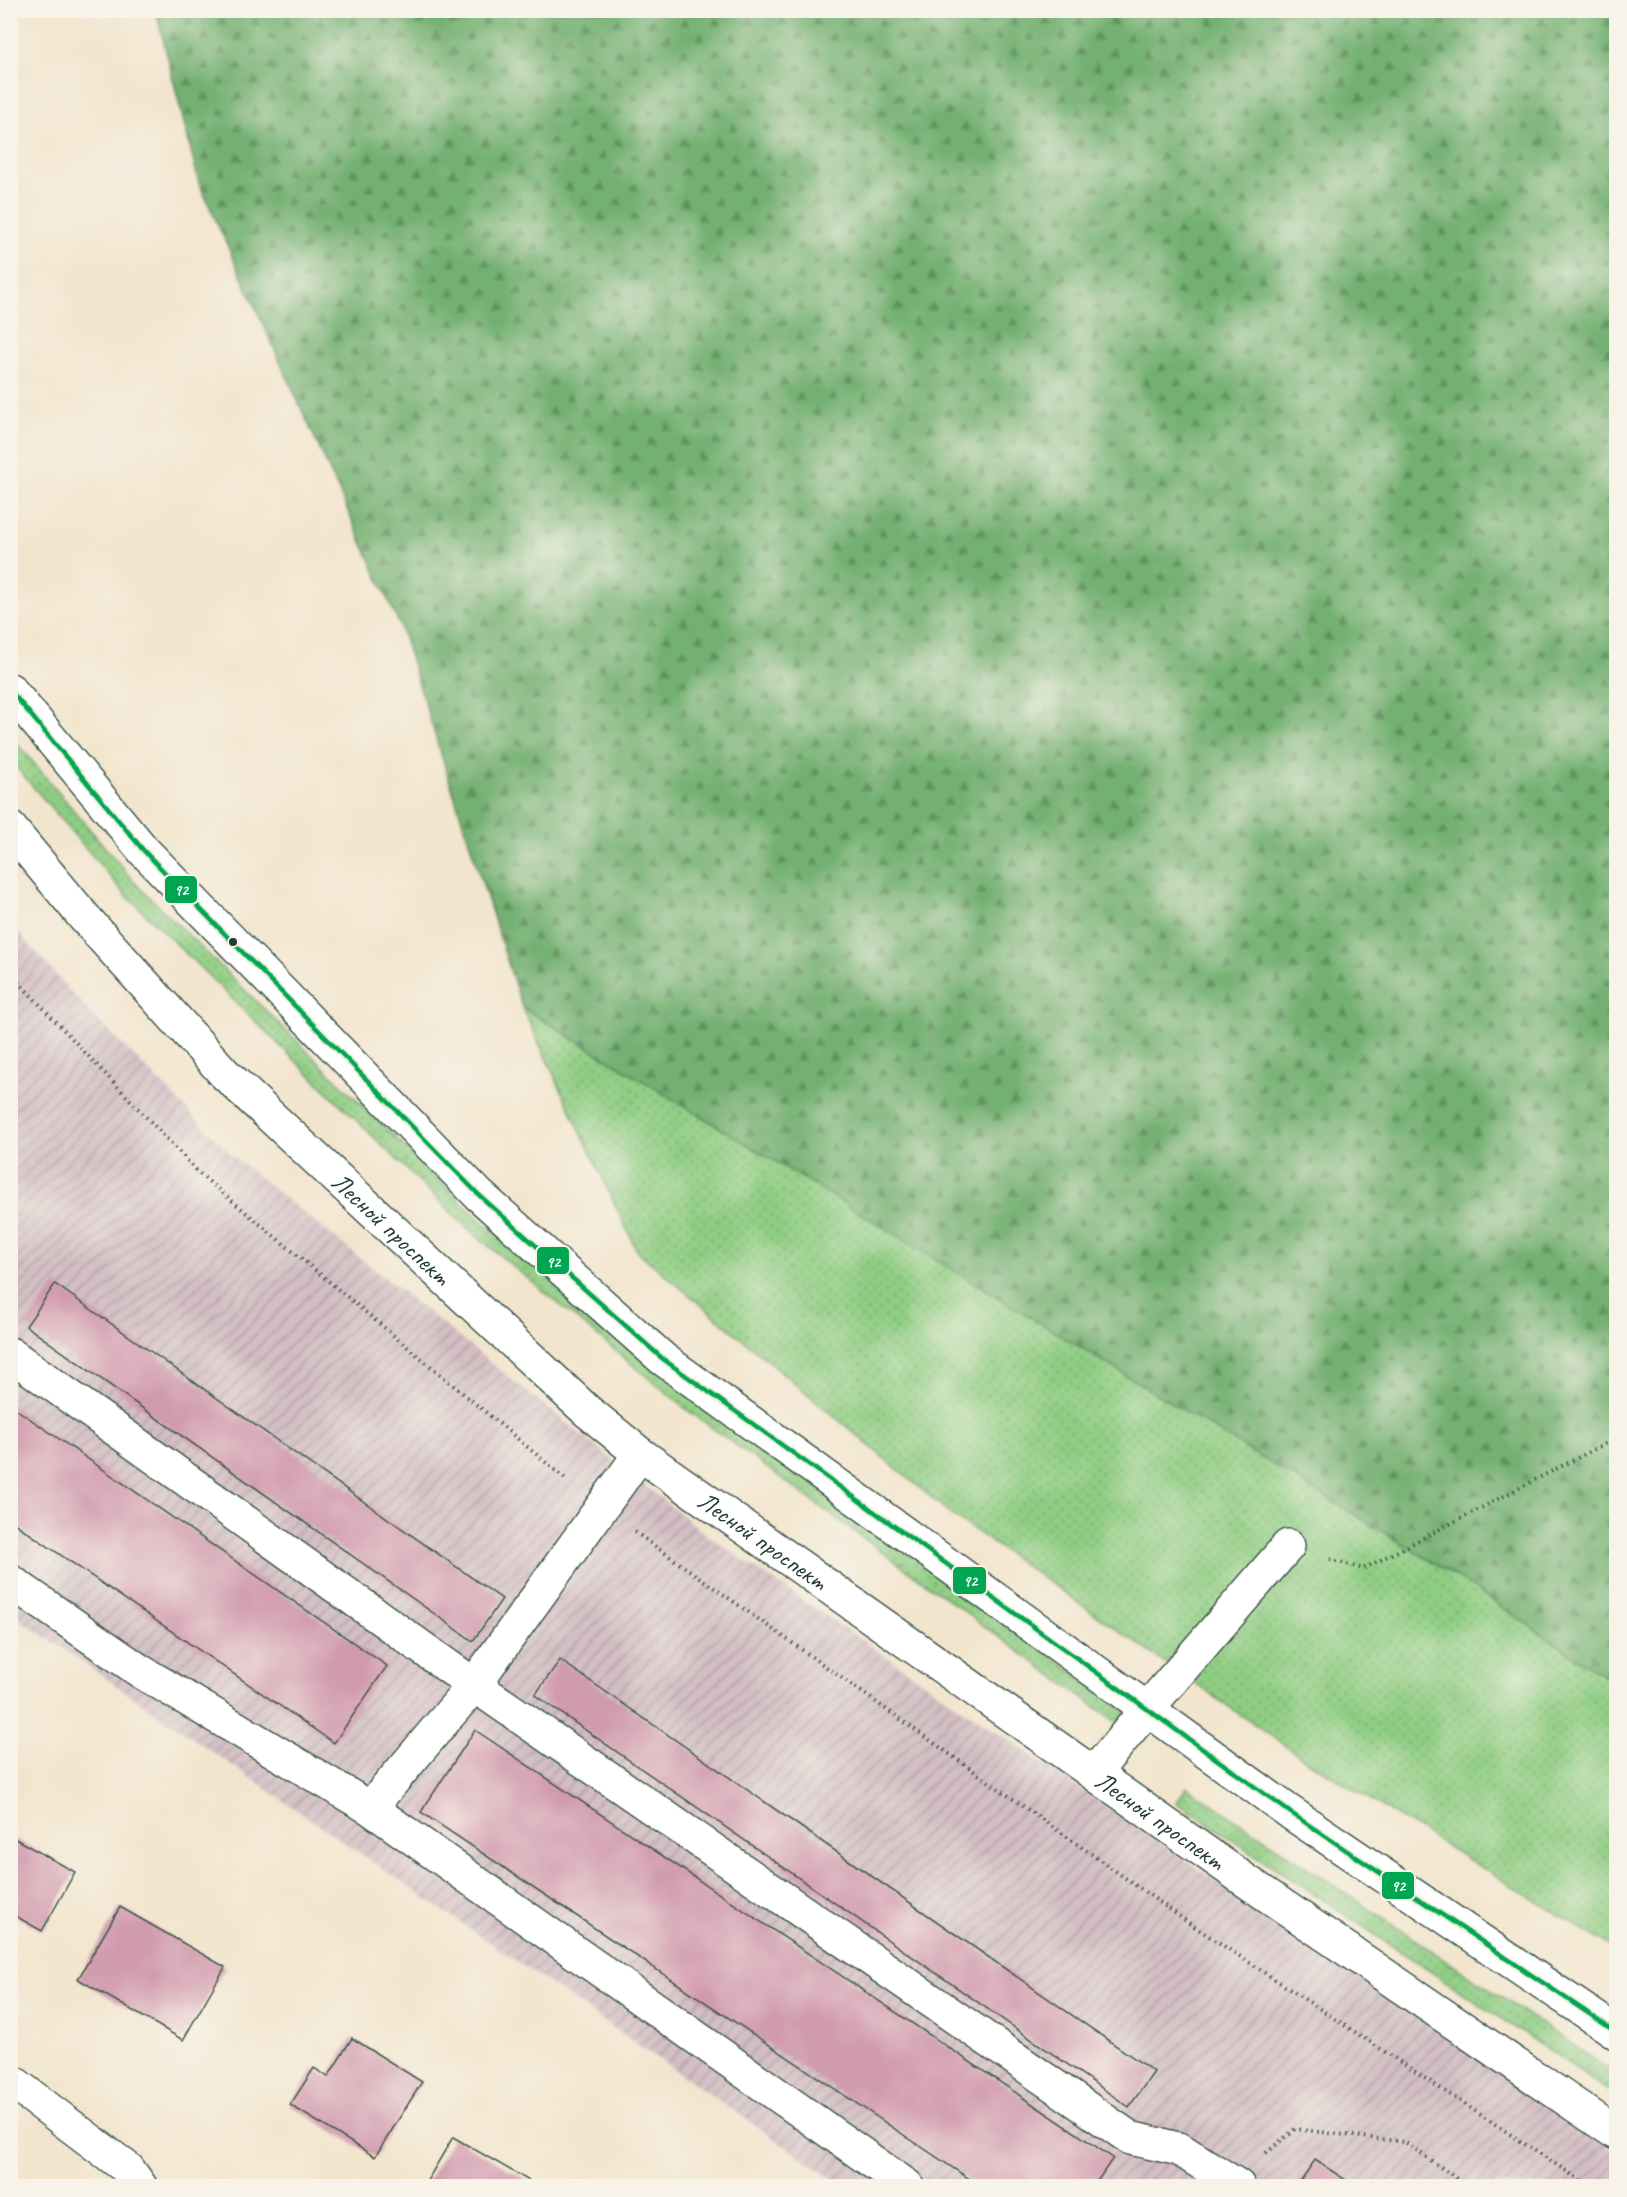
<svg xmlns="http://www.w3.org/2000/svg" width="1627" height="2197" viewBox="0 0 1627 2197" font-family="Caveat,sans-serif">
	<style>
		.industrial { fill: url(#industrial-furrows) }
		.grass { fill: url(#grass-dots); stroke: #57855c; stroke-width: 1.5 }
		.forest { fill: url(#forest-firs); stroke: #497652; stroke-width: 1.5 }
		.building { fill: #d19baf }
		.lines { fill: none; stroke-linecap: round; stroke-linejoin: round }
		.minor-casing { stroke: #3f564b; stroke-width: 36 }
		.major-casing { stroke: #3f564b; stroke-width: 36 }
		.path { stroke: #3f564b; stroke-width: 4; stroke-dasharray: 1.5 4.5; stroke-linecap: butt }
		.minor { stroke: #fff; stroke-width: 33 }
		.major { stroke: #fff; stroke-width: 33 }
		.bus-1-casing { stroke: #f7f3e8; stroke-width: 9 }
		.bus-1 { stroke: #00a651; stroke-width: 4.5 }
		.bus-dot { fill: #1f3d34; stroke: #f7f3e8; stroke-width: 2 }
		.labels { text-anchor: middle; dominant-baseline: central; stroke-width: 6; stroke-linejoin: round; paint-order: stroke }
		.street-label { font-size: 26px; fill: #1f3d34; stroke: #f7f3e8 }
		.line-badge { stroke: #f7f3e8; stroke-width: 2 }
		.badge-label { font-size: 16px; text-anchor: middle; font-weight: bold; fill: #fff }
	</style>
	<defs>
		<pattern id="industrial-furrows" width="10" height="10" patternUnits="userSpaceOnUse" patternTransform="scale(1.5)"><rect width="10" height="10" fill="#d2bec3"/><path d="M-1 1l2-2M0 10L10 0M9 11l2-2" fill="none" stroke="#aa9c9f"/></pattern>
		<pattern id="grass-dots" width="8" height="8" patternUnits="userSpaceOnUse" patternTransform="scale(1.5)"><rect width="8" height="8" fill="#8fcd83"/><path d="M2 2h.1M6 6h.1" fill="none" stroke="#74a86c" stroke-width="1.8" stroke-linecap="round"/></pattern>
		<pattern id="forest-firs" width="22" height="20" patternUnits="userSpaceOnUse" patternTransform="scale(1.5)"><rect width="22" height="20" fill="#73b071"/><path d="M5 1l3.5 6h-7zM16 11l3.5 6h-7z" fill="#5e905e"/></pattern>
	</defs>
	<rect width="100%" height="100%" fill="#f7f3e8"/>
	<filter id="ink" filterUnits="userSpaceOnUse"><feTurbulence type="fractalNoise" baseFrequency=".0167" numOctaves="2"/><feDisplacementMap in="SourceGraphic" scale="12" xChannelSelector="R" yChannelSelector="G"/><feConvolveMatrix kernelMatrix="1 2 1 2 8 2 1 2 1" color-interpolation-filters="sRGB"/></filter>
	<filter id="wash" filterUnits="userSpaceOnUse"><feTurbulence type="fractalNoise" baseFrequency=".008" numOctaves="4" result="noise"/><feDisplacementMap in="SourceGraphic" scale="24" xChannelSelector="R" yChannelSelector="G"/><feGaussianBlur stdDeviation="1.35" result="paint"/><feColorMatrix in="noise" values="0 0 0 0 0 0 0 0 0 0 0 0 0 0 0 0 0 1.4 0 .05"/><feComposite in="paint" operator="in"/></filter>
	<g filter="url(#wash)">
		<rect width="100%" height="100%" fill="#f2e5cd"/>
		<!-- industrial -->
		<path class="industrial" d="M10 923 74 996 236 1159 708 1536 1616 2152V2186H843L11 1613Z"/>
		<!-- grass -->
		<path class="grass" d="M10 735 136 884 479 1219 698 1396 1134 1717 1126 1729 686 1409 468 1229 126 895 11 761Z
			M522 1007 1457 1577 1616 1684V1950L1306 1760 952 1515 637 1251Z
			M1187 1787 1616 2074V2095L1176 1802Z"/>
		<!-- forest -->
		<path class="forest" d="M156 11H1616V1684L1457 1577 522 1007 400 626 199 183Z"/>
		<g id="blocks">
			<!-- building -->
			<path class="building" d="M55 1284 502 1599 473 1641 26 1326Z
				M10 1405 387 1666 334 1743 10 1520Z
				M560 1660 1154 2072 1129 2107 535 1695Z
				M475 1730 1113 2158 1094 2186H980L421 1812Z
				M10 1836 75 1872 42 1931 10 1913Z
				M120 1907 225 1967 183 2040 78 1979Z
				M352 2038 422 2082 375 2157 290 2105 314 2068 328 2077Z
				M453 2137 538 2186H424Z
				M1315 2160 1355 2186H1297Z"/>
		</g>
	</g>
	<g filter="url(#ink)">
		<use href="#blocks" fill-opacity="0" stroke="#3f564b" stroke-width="1.5"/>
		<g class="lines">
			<defs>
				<path id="minor" d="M10 1354 474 1685 1130 2138 1179 2149 1238 2186
					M10 1581 140 1671 370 1808 907 2186
					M1147 1709 1288 1546
					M370 1808 474 1685 640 1454
					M10 2080 128 2169 140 2186"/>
				<g id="major">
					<path d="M10 690 144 851 479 1195 663 1359 1291 1813 1616 2032"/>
					<path id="s1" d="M10 828 84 917 224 1073 586 1410 640 1454 1245 1880 1616 2133"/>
					<path d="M1095 1772 1147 1709"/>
				</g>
			</defs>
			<!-- minor casing -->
			<use href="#minor" class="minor-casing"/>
			<!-- major casing -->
			<use href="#major" class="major-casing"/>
			<!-- path -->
			<path class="path" d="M10 973 201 1175 567 1480
				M635 1532 1189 1923 1589 2186
				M1330 1559 1363 1569 1616 1438
				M1266 2153 1295 2129 1405 2142 1467 2186"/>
			<!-- minor -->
			<use href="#minor" class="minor"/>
			<!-- major -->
			<use href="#major" class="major"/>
			<defs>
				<path id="bus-1" d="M10 690 144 851 479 1195 663 1359 1291 1813 1616 2032"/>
			</defs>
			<!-- bus-1 casing -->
			<use href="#bus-1" class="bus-1-casing"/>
			<!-- bus-1 -->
			<use href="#bus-1" class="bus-1"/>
		</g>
	</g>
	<!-- markers -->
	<circle class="bus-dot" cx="233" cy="942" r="5"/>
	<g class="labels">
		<!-- street labels -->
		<g class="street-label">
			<text stroke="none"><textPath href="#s1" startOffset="554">Лесной проспект</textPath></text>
			<text stroke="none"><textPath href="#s1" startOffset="1040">Лесной проспект</textPath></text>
			<text stroke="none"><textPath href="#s1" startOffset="1526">Лесной проспект</textPath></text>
		</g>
	</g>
	<g class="line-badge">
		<rect x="164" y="875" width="34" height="29" rx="6" fill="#00a651"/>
		<rect x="536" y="1246" width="34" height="29" rx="6" fill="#00a651"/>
		<rect x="952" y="1566" width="35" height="29" rx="6" fill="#00a651"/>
		<rect x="1381" y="1871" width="34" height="29" rx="6" fill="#00a651"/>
	</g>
	<g class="badge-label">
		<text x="181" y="895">92</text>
		<text x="553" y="1267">92</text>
		<text x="970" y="1586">92</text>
		<text x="1398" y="1891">92</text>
	</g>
	<!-- margin -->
	<rect width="1627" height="2197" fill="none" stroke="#f7f3e8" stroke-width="36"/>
</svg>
